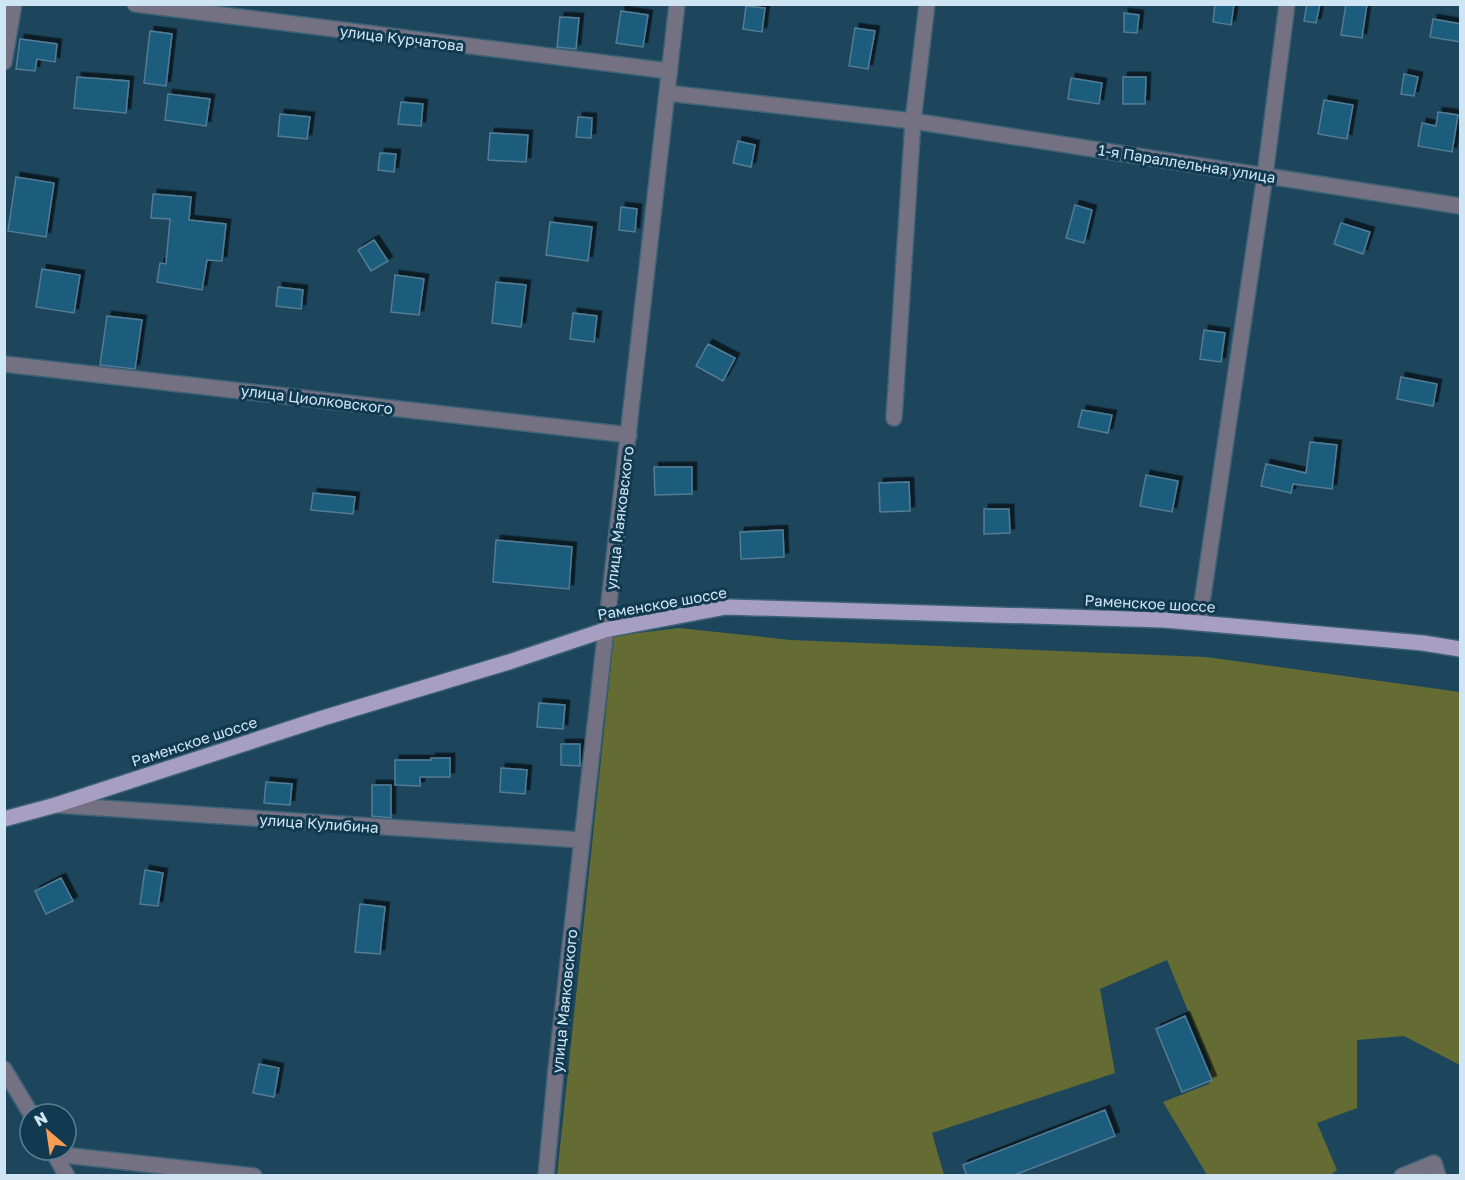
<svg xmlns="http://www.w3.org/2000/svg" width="1465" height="1180" viewBox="0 0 1465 1180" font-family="'Golos Text',sans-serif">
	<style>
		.green { fill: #646c33 }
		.building { fill: #1d5c7c; stroke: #537c95; stroke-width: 1.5; filter: url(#shadow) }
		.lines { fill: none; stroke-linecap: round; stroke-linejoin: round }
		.minor-casing { stroke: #3d6276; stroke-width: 18 }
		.major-casing { stroke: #3d6276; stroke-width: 18 }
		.minor { stroke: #747182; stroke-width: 15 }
		.major { stroke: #a79fc1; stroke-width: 15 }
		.labels { text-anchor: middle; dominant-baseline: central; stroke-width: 6; stroke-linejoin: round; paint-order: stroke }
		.street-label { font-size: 15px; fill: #d0e5f3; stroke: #113a50 }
	</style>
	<defs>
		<filter id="shadow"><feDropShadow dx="4.5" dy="-4.5" stdDeviation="0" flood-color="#0009"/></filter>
	</defs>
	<rect width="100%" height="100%" fill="#1d455b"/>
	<!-- green -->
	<path class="green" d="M679 628 791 640 1206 657 1460 692V1065L1404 1036 1357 1040V1108L1317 1123 1337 1170 1330 1175H1207L1163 1102 1209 1084 1211 1066 1167 960 1100 989 1115 1073 932 1133 944 1175 557 1176 614 636Z"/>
	<!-- building -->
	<path class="building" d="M1215 4H1234L1231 25 1213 22Z
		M1307 4H1320L1316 23 1304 21Z
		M1346 4H1367L1362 38 1341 35Z
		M746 6 765 8 762 32 743 29Z
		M621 11 648 15 643 47 616 43Z
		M1124 13 1139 15 1137 33 1124 32Z
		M560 17 579 18 576 49 557 47Z
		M1433 19 1461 24V42L1430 37Z
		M855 28 875 31 868 69 849 66Z
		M150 31 172 34 166 86 144 83Z
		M20 39 57 44 55 62 37 59 35 71 16 69Z
		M1404 74 1418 77 1414 96 1401 94Z
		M77 77 129 81 126 113 74 108Z
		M1123 77H1146L1145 104H1123Z
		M1071 78 1102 83 1099 104 1068 99Z
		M168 94 210 99 206 126 165 120Z
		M1324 100 1353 105 1347 139 1318 134Z
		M401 102 423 104 421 126 398 124Z
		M1438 112 1458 115 1452 152 1418 146 1422 123 1436 126Z
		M280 114 310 117 307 139 278 136Z
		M578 117 592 118 591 138 576 137Z
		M490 133 528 135 526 162 488 160Z
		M738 141 755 145 751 167 733 163Z
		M380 153 396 154 394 172 378 170Z
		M16 177 54 183 46 237 8 231Z
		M153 194 191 197 189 220 226 224 222 261 207 260 202 290 157 282 160 263 166 264 170 219 151 218Z
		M1075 205 1092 210 1084 243 1066 238Z
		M621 207 637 209 635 232 619 230Z
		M550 222 592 227 588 261 546 255Z
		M1341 223 1370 232 1363 254 1334 244Z
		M374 240 388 261 371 271 358 250Z
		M42 269 80 275 74 313 36 307Z
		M395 275 424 279 419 315 391 312Z
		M496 282 526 285 521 327 492 323Z
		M278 287 303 290 301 309 276 306Z
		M573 313 597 316 594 342 570 339Z
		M107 316 142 320 135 369 100 365Z
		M1204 330 1225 333 1221 362 1200 359Z
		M708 344 735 358 723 381 696 366Z
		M1401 377 1437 384 1433 406 1397 399Z
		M1082 410 1112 415 1108 433 1078 427Z
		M1310 442 1337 445 1332 489 1293 484 1291 493 1261 486 1266 464 1306 473Z
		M654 467H692V494L655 495Z
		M1146 475 1178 481 1172 512 1140 506Z
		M909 482 910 511 880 512 879 483Z
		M313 493 355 497 353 514 311 510Z
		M984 509H1009L1010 533 984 534Z
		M783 530 784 557 741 559 740 532Z
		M496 540 572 547 569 589 493 582Z
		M539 703 565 705 563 729 537 727Z
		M561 744H580V766L561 765Z
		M431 758H450V777H420V786L395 785V760H431Z
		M501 768 527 770 525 794 500 792Z
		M266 782 292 784 290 805 264 803Z
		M372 785H391V818L372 816Z
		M145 870 163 873 158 906 140 904Z
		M61 878 73 901 46 914 35 891Z
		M360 904 385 907 380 954 355 952Z
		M1185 1016 1212 1080 1182 1092 1156 1029Z
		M259 1064 279 1068 274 1097 253 1093Z
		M1105 1110 1115 1136 1012 1176H967L963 1165Z"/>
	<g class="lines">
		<defs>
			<path id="minor" d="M135 4 669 71
				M4 62 14 4
				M667 93 913 121 1460 206
				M4 364 629 435
				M894 418 913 121 927 4
				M1199 623 1265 175 1287 4
				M56 805 582 840
				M4 1069 31 1114
				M52 1150 67 1176
				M54 1154 254 1176
				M546 1176 556 1069 677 4
				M1402 1176 1434 1163 1438 1176"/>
			<path id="major" d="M4 819 56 805 323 718 509 662 605 630 726 607 1164 620 1423 643 1460 649"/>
		</defs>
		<!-- minor casing -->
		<use href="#minor" class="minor-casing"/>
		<!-- major casing -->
		<use href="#major" class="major-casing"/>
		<!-- minor -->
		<use href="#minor" class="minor"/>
		<!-- major -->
		<use href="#major" class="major"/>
	</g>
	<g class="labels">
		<!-- street labels -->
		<g class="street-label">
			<text transform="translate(402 38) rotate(7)">улица Курчатова</text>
			<text transform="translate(1187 163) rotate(9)">1-я Параллельная улица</text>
			<text transform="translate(317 399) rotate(7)">улица Циолковского</text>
			<text transform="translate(619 518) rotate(-83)">улица Маяковского</text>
			<text transform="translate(662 603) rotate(-10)">Раменское шоссе</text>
			<text transform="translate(1150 603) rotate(3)">Раменское шоссе</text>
			<text transform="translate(194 741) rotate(-18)">Раменское шоссе</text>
			<text transform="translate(319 823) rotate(4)">улица Кулибина</text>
			<text transform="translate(564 1001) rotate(-84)">улица Маяковского</text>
		</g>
	</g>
	<!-- border -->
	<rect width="1465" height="1180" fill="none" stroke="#d0e5f3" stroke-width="12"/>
	<!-- north arrow -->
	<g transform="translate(48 1132) rotate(331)"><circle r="28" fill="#113a50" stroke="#5d7e91" stroke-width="1.5"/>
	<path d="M0-4.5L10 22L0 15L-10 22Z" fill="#fc9d54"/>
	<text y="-9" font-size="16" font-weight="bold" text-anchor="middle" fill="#d0e5f3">N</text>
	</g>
</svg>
